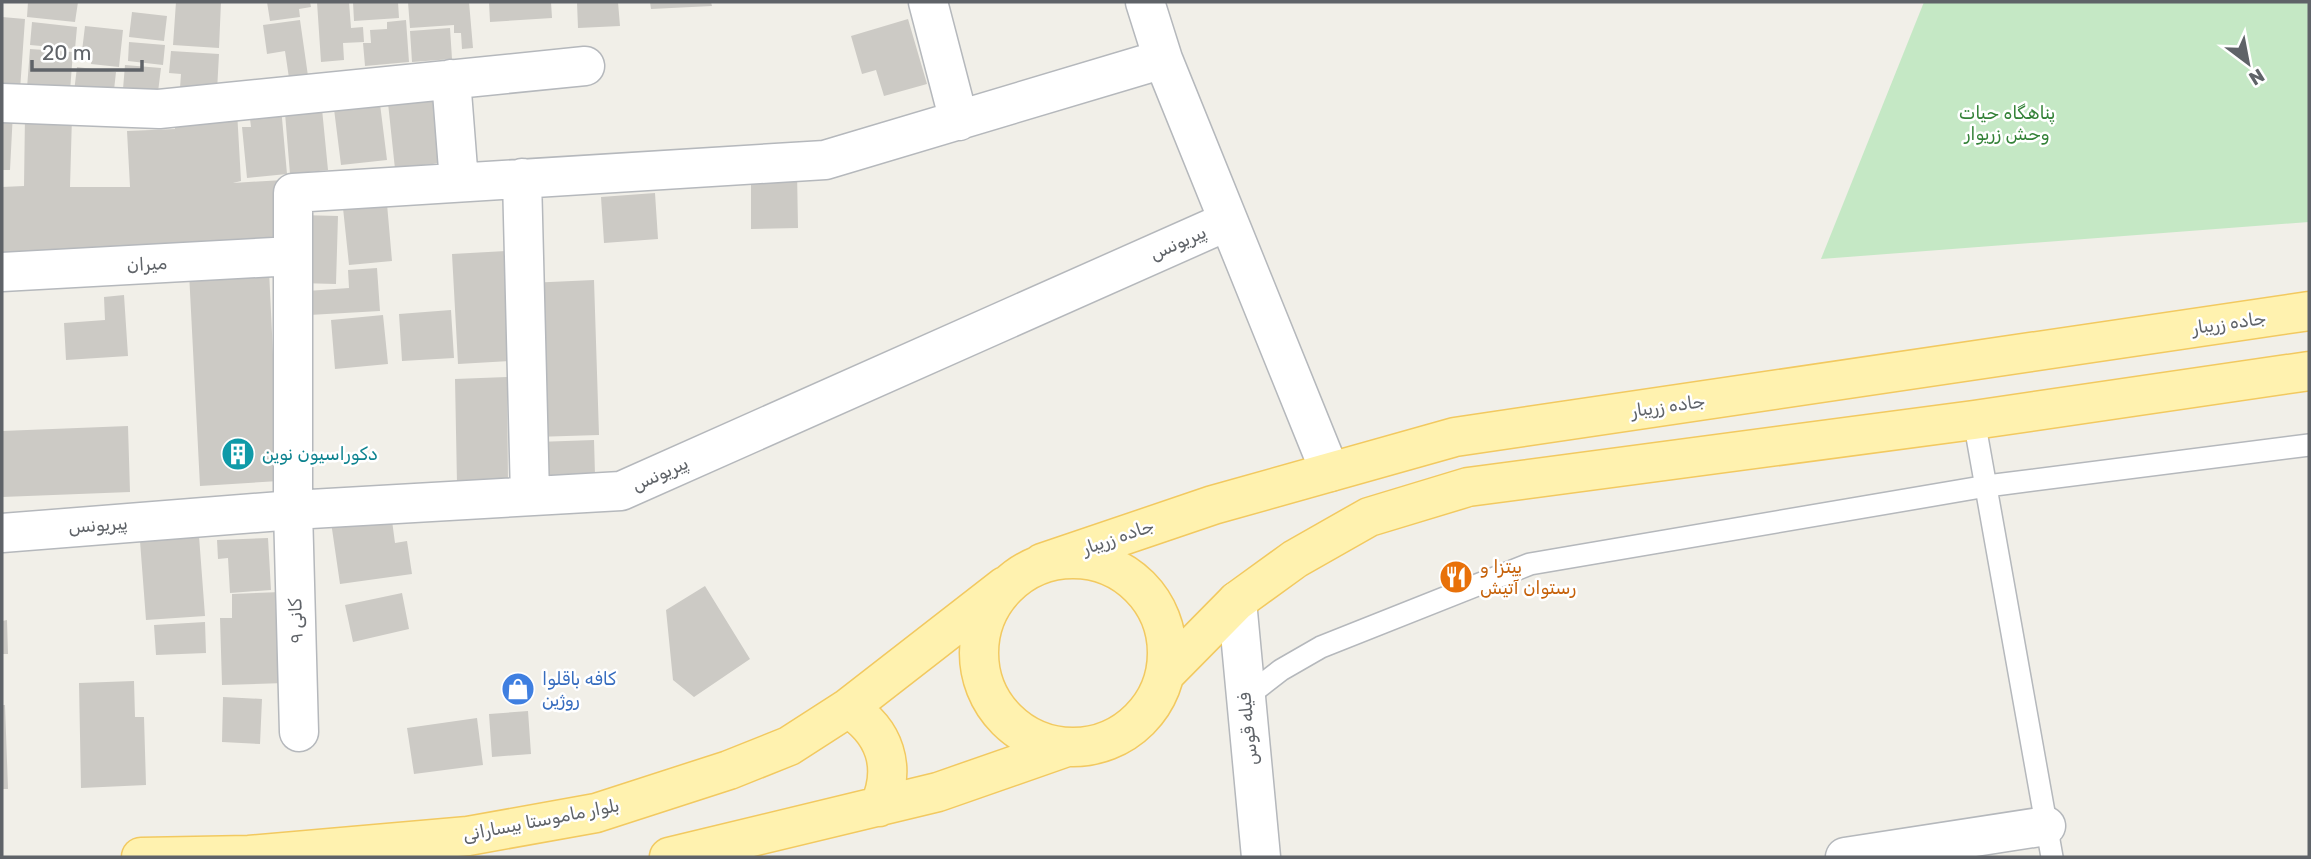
<svg xmlns="http://www.w3.org/2000/svg" width="2311" height="859" viewBox="0 0 2311 859" font-family="Rubik,Cairo,sans-serif">
	<style>
		.green { fill: #c5e8c5 }
		.building { fill: #cccac5 }
		.lines { fill: none; stroke-linecap: round; stroke-linejoin: round }
		.service-casing { stroke: #b5b8bc; stroke-width: 24 }
		.minor-casing { stroke: #b5b8bc; stroke-width: 41 }
		.tertiary-casing { stroke: #b5b8bc; stroke-width: 41 }
		.primary-casing { stroke: #f2c960; stroke-width: 41 }
		.service { stroke: #fff; stroke-width: 21 }
		.minor { stroke: #fff; stroke-width: 38 }
		.tertiary { stroke: #fff; stroke-width: 38 }
		.primary { stroke: #fff2af; stroke-width: 38 }
		.labels { text-anchor: middle; dominant-baseline: central; stroke-width: 5; stroke-linejoin: round; paint-order: stroke }
		.park-label { font-size: 18px; fill: #348238; stroke: #fff }
		.street-label { font-size: 18px; fill: #5f6368; stroke: #fff }
		.culture-label { font-size: 18px; fill: #0d838f; stroke: #fff; text-anchor: start }
		.food-label { font-size: 18px; fill: #c56008; stroke: #fff; text-anchor: start }
		.shop-label { font-size: 18px; fill: #366cbe; stroke: #fff; text-anchor: start }
	</style>
	<rect width="100%" height="100%" fill="#f1efe8"/>
	<!-- green -->
	<path class="green" d="M1924 2H2309V222L1821 259Z"/>
	<!-- building -->
	<path class="building" d="M28 2H78L75 22 27 17Z
		M176 2H221L219 48 173 45Z
		M267 2H310L311 7 299 9 300 17 270 21Z
		M317 2H349L351 28 363 27 364 42 343 43 344 60 321 62Z
		M353 2H398L399 18 354 21Z
		M408 2H469L473 48 462 49 461 33H454V25L410 28Z
		M489 2H551L552 18 490 22Z
		M577 2H618L620 26 578 28Z
		M650 2H711L712 6 651 9Z
		M132 12 167 16 164 41 129 37Z
		M2 17 25 19 20 90 2 89Z
		M908 19 927 84 884 96 876 70 862 74 851 36Z
		M300 20 308 76 289 78 285 51 267 54 263 25Z
		M406 20 409 62 365 66 363 43H371L370 30 387 29V22Z
		M32 22 77 27 75 49 30 45Z
		M85 26 123 30 119 67 91 64 93 52 82 51Z
		M450 28 452 59 412 62 410 31Z
		M129 42 165 45 163 65 128 61Z
		M30 49 73 52 70 91 27 88Z
		M171 51 219 54 217 91 180 88 181 74 169 73Z
		M125 65 161 68 158 92 123 89Z
		M77 67 116 72 114 90 74 92Z
		M439 96 447 162 395 169 388 103Z
		M380 104 387 160 341 165 334 109Z
		M281 107 287 174 247 178 242 127H251L249 110Z
		M322 109 328 170 290 174 285 113Z
		M2 111 13 112 10 170H2Z
		M237 111 241 181 233 183 283 180 285 248 2 261V187L24 186 25 115 72 116 70 187H130L127 131 175 129 174 117Z
		M751 171H797L798 228 751 229Z
		M655 193 658 239 604 243 601 197Z
		M387 204 392 261 349 265 343 208Z
		M301 215 338 216 336 284 299 283Z
		M268 249 279 481 200 486 188 253Z
		M506 251 512 361 458 364 452 254Z
		M377 268 380 311 309 315 307 291 349 288 348 270Z
		M594 280 599 435 534 437 528 283Z
		M124 295 128 356 66 360 64 323 105 320 104 297Z
		M451 310 454 358 402 361 399 314Z
		M383 315 388 364 335 369 331 320Z
		M507 377 508 482 457 484 455 379Z
		M128 426 130 492 2 497V431Z
		M594 440 595 475 538 477 537 442Z
		M391 513 395 543 407 541 412 574 340 584 331 522Z
		M199 536 205 616 146 620 140 541Z
		M268 538 271 590 230 593 228 558 218 559 217 540Z
		M705 586 750 659 694 697 673 680 666 610Z
		M282 592 285 683 222 685 220 618H232V594Z
		M402 593 409 629 353 642 345 605Z
		M7 620 8 654H2V621Z
		M205 622 206 653 156 655 154 625Z
		M134 681 135 717H144L146 785 81 788 79 683Z
		M223 697 262 699 260 744 222 742Z
		M2 705H5L8 789H2Z
		M528 711 531 754 492 757 489 714Z
		M477 718 483 765 414 774 407 728Z"/>
	<g class="lines">
		<defs>
			<path id="service" d="M1974 420 2052 857
				M1245 698 1281 670 1321 647 1530 564 1987 486 2309 445"/>
			<path id="minor" d="M928 2 959 121
				M1145 2 1163 59 1330 472
				M451 79 459 182
				M2 103 159 109 585 66
				M522 178 530 496
				M2 272 293 256
				M293 510 621 491 1228 221
				M299 732 293 510V193L825 160 1163 59
				M1845 857 2046 826"/>
			<path id="tertiary" d="M2 533 293 510
				M1237 601 1261 857"/>
			<path id="primary" d="M979 653a94 94 0 1 1 188 0a94 94 0 1 1-188 0Z
				M1042 563 1213 505 1455 437 2309 311
				M1165 674 1237 601 1295 559 1369 517 1468 487 1974 420 2309 371
				M848 708C885 731 897 767 879 807
				M141 857 249 855 468 836 596 813 729 770 789 746 848 708 1005 586
				M669 857 938 792 1067 747"/>
		</defs>
		<!-- service casing -->
		<use href="#service" class="service-casing"/>
		<!-- minor casing -->
		<use href="#minor" class="minor-casing"/>
		<!-- tertiary casing -->
		<use href="#tertiary" class="tertiary-casing"/>
		<!-- primary casing -->
		<use href="#primary" class="primary-casing"/>
		<!-- service -->
		<use href="#service" class="service"/>
		<!-- minor -->
		<use href="#minor" class="minor"/>
		<!-- tertiary -->
		<use href="#tertiary" class="tertiary"/>
		<!-- primary -->
		<use href="#primary" class="primary"/>
	</g>
	<!-- icons -->
	<defs>
		<symbol id="building-disc" viewBox="-11 -11 22 22"><circle r="9.5" fill="#0f9aa8" stroke="#fff"/><path d="M-4-6H4V6H1V3H-1V6H-4ZM-2.5-4.3h1.7v1.8h-1.7ZM.8-4.3h1.7v1.8H.8ZM-2.5-1h1.7V.8h-1.7ZM.8-1h1.7V.8H.8Z" fill="#fff"/></symbol>
		<symbol id="restaurant-disc" viewBox="-11 -11 22 22"><circle r="9.5" fill="#e8710a" stroke="#fff"/><path d="M-5-6h1v4h1v-4h1v4h1v-4h1v5L-1.5 .5V6h-2V.5L-5-1ZM5-6V6H3V1.5H1.5Q1.5-4 5-6Z" fill="#fff"/></symbol>
		<symbol id="shop-disc" viewBox="-11 -11 22 22"><circle r="9.5" fill="#3f7fe0" stroke="#fff"/><path d="M-5-2.5h2.3a2.7 3.5 0 0 1 5.4 0H5L5.5 6h-11ZM-1.5-2.5h3a1.5 2.3 0 0 0-3 0Z" fill="#fff"/></symbol>
	</defs>
	<g fill-rule="evenodd">
		<use href="#building-disc" x="219" y="435" width="38" height="38"/>
		<use href="#restaurant-disc" x="1437" y="558" width="38" height="38"/>
		<use href="#shop-disc" x="499" y="670" width="38" height="38"/>
	</g>
	<g class="labels">
		<!-- park labels -->
		<g class="park-label">
			<text x="2007" y="113">پناهگاه حیات<tspan x="2007" dy="21">وحش زریوار</tspan></text>
		</g>
		<!-- street labels -->
		<g class="street-label">
			<text transform="translate(1178 243) rotate(-24)">پیریونس</text>
			<text transform="translate(147 264) rotate(-3)">میران</text>
			<text transform="translate(2229 323) rotate(-8)">جاده زریبار</text>
			<text transform="translate(1668 406) rotate(-8)">جاده زریبار</text>
			<text transform="translate(660 474) rotate(-24)">پیریونس</text>
			<text transform="translate(98 525) rotate(-4)">پیریونس</text>
			<text transform="translate(1118 537) rotate(-19)">جاده زریبار</text>
			<text transform="translate(296 621) rotate(-92)">کانی ۹</text>
			<text transform="translate(1248 729) rotate(-96)">فیله قوس</text>
			<text transform="translate(541 820) rotate(-11)">بلوار ماموستا بیسارانی</text>
		</g>
		<!-- culture labels -->
		<g class="culture-label">
			<text x="262" y="454">دکوراسیون نوین</text>
		</g>
		<!-- food labels -->
		<g class="food-label">
			<text x="1480" y="567">پیتزا و<tspan x="1480" dy="21">رستوان آتیش</tspan></text>
		</g>
		<!-- shop labels -->
		<g class="shop-label">
			<text x="542" y="679">کافه باقلوا<tspan x="542" dy="21">روژین</tspan></text>
		</g>
	</g>
	<!-- border -->
	<rect width="2311" height="859" fill="none" stroke="#5f6368" stroke-width="7"/>
	<!-- north arrow -->
	<g transform="translate(2248 63) rotate(148)" stroke="#ffffff" stroke-width="5" paint-order="stroke">
	<path d="M0-5L12 26L0 18L-12 26Z" fill="#5f6368"/>
	<text y="-10" font-size="19" font-weight="bold" text-anchor="middle" fill="#5f6368">N</text>
	</g>
	<!-- scale -->
	<path d="M32 60v10h110v-10" fill="none" stroke="#5f6368" stroke-width="3.5"/>
	<text x="42" y="60" font-size="21" fill="#5f6368" stroke="#ffffff" stroke-width="5" paint-order="stroke">20 m</text>
</svg>
